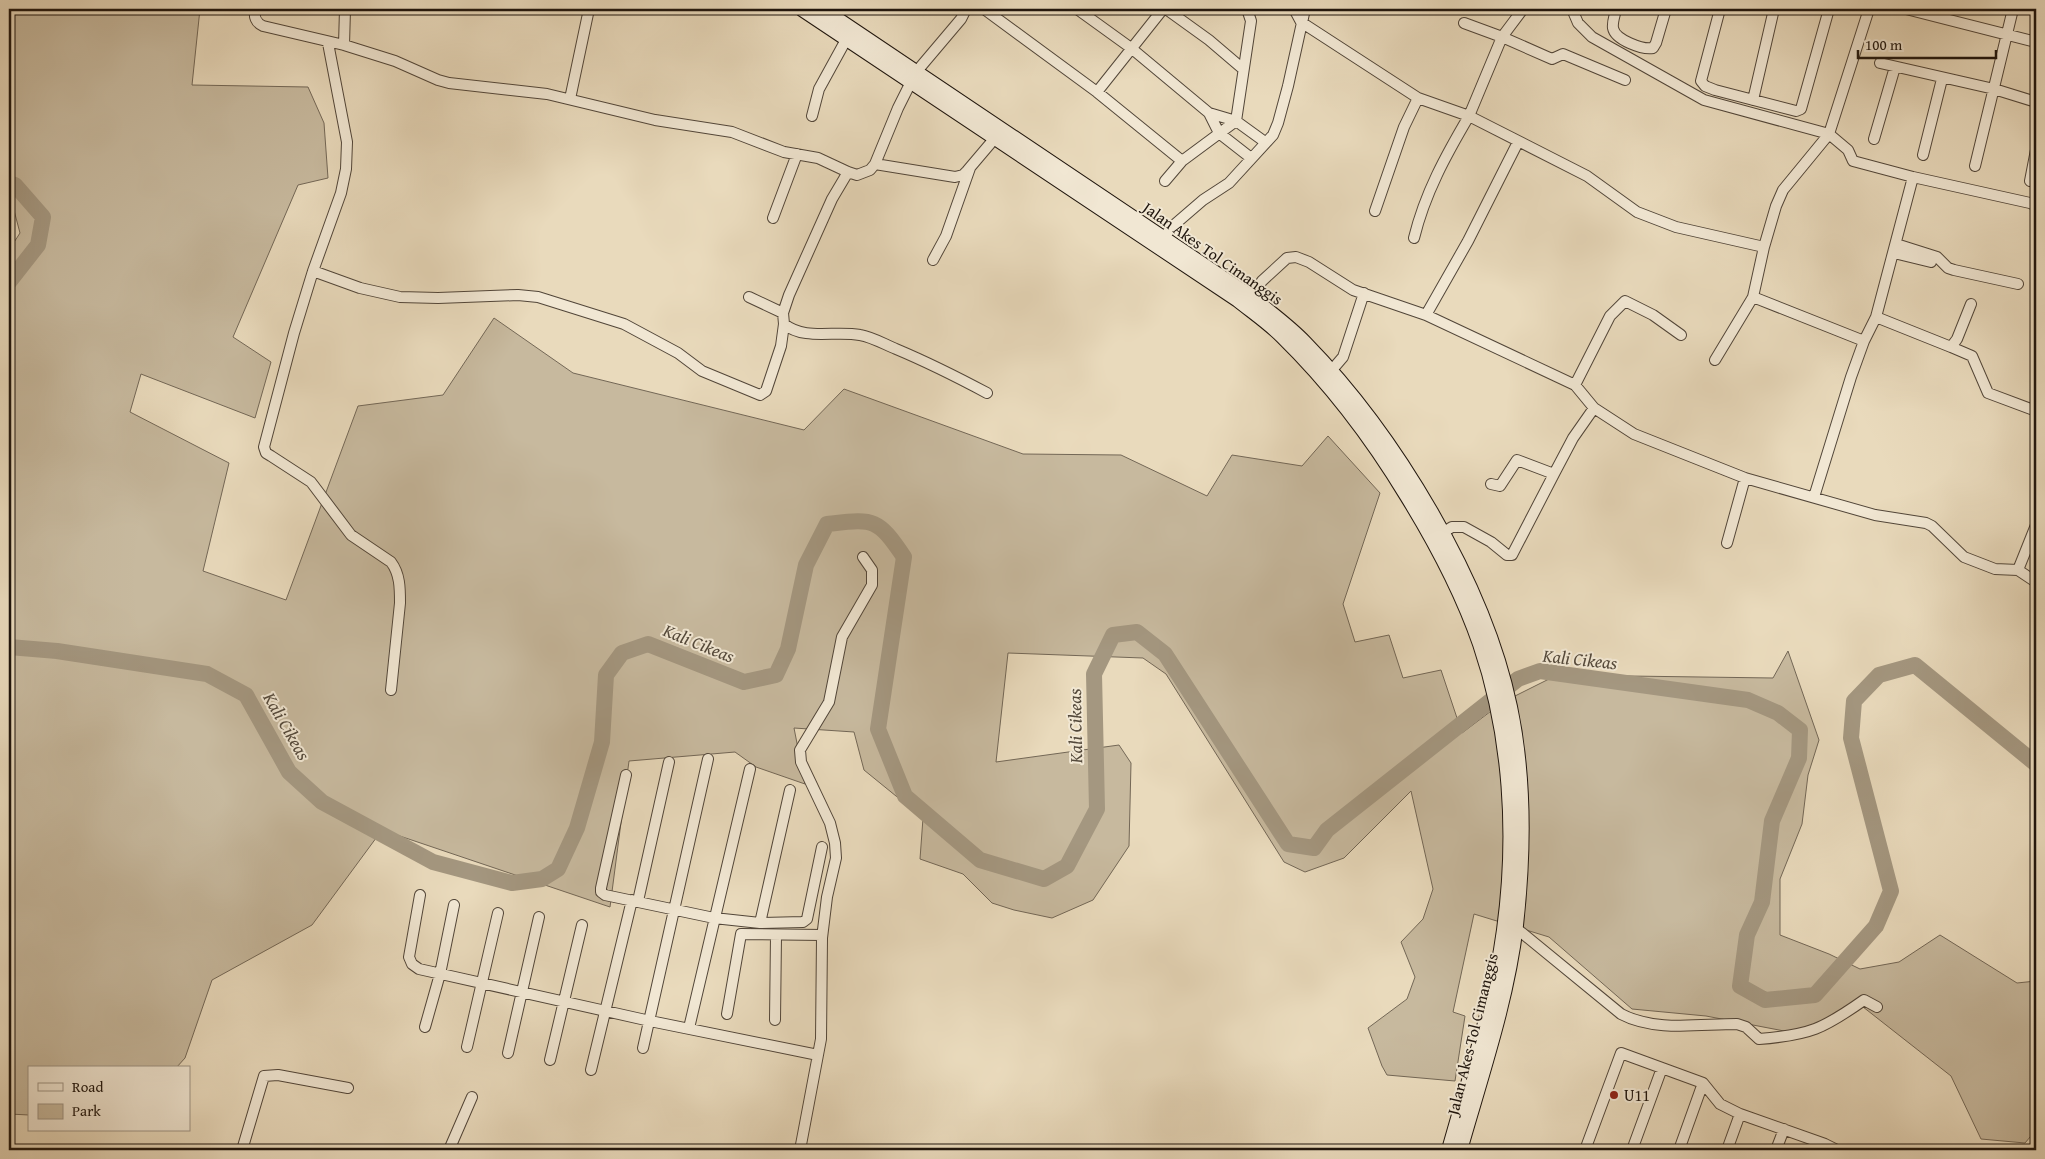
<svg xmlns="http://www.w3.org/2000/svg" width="2045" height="1159" viewBox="0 0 2045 1159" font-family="'Gentium Book Plus',serif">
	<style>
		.green { fill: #c7b99e; stroke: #736756 }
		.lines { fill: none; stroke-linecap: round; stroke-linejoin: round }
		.river { stroke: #a49780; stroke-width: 16 }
		.street-casing { stroke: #524639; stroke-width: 12 }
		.secondary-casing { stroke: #1f150d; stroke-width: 16 }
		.street { stroke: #f1e7d3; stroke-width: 10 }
		.secondary { stroke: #f1e7d3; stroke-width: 14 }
		.poi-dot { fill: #8f2418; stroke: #f1e7d3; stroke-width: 2 }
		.labels { text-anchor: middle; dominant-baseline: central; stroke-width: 4; stroke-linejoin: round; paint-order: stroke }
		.street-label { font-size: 16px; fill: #1f150d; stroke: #f1e7d3 }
		.poi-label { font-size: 16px; fill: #1f150d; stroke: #f1e7d3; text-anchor: start }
		.water-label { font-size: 18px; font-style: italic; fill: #54493b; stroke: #f1e7d3 }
	</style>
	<rect width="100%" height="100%" fill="#e9dabc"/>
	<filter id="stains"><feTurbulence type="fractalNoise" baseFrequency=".004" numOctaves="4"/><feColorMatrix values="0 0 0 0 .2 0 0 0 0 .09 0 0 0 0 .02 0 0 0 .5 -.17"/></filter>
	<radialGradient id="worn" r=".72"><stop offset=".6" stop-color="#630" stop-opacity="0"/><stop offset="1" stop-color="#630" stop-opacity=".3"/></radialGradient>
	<!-- green -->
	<path class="green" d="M9 9H200L192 85 308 87 324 123 328 178 298 185 233 337 271 362 255 418 141 374 130 412 229 463 203 571 286 600 358 406 443 395 494 318 573 373 804 430 844 389 1023 454 1121 455 1207 496 1232 455 1302 466 1328 436 1380 493 1343 604 1355 642 1389 635 1403 678 1441 670 1462 733 1503 702 1557 675 1773 678 1788 651 1819 740 1808 775 1802 824 1780 879V935L1829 954 1860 969 1899 962 1940 935 2017 983 2036 981V1130L2025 1143 1981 1139 1951 1076 1858 1003 1805 1035 1706 1016 1632 1009 1549 937 1474 914 1453 1012 1465 1016 1455 1081 1387 1075 1382 1066 1368 1028 1407 999 1415 977 1401 942 1423 919 1433 889 1411 791 1344 858 1305 872 1284 862 1166 674 1143 658 1008 653 996 762 1119 745 1131 763 1129 846 1093 900 1052 918 1014 910 992 903 963 874 920 859 923 818 864 770 854 732 794 728 805 784 756 767 735 752 629 761 610 907 382 830 312 925 212 980 185 1058 176 1068H29V1115L9 1114V250L20 233 11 199H9Z"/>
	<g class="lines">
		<!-- river -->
		<path class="river" d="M9 183 15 185 43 217 38 245 9 282
			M9 647 57 651 207 674 246 695 289 772 322 802 433 862 512 883 542 879 558 869 577 828 602 742 606 675 622 653 648 644 744 682 776 675 788 649 806 565 827 524C874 519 877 517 904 557L878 729 905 796 980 860 1044 879 1067 866 1097 809 1094 674 1113 635 1137 632 1165 654 1288 844 1314 848 1327 830 1518 679 1540 671 1748 700 1778 713 1800 730 1799 758 1772 821 1762 902 1747 935 1740 986 1765 1000 1815 995 1876 926 1891 891 1851 738 1854 701 1879 675 1915 665 2036 764"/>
		<defs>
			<path id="street" d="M256 9C253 16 256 23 263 26L344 45 395 61 438 80 449 83 547 94 655 120 732 132 784 152 818 158 848 172 857 175 870 170 875 164 898 108 911 82
				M984 9 1097 92 1182 161
				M1077 9 1131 48 1209 113 1236 121 1265 142
				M1166 9 1209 40 1243 69
				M1294 9 1301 22 1418 98 1469 116C1446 155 1425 193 1414 238
				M1523 9 1502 37 1469 116 1587 176 1637 212 1676 227 1764 247 1753 297 1715 360
				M1572 9 1578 23 1592 37 1704 100 1829 134 1848 150 1853 161 1913 177 2030 203 2036 206
				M1616 9C1615 15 1612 22 1613 28 1615 40 1643 50 1653 48L1656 43 1666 9
				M1720 9 1701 81 1705 86 1715 90 1796 111 1801 109 1829 9
				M1906 9 2036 42
				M1464 23 1502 37 1552 59 1563 54 1625 80
				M328 43 347 142 346 169 341 193 313 271 294 333 264 447 266 453 271 456 311 482 351 535 391 562C400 574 400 588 400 603L391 690
				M344 45 345 9
				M1880 63 1994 89 2036 102
				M917 71 961 19 966 9
				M1097 92 1163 9
				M570 99 589 9
				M1753 100 1774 9
				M1209 113 1219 133 1251 158
				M812 116 819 89 847 38
				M1874 139 1895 67
				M1923 155 1942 79
				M875 164 955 177 963 175 967 171 995 138
				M1975 166 2013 9
				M1165 181 1182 161 1236 121 1251 21 1247 9
				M2030 181 2036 150
				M1375 211 1404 127 1418 98
				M773 218 797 154
				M1163 238 1174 225 1203 200 1229 183 1273 135 1278 123 1288 86 1305 9
				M1896 244 1937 257 1948 268 1954 270 2018 284
				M1764 247 1776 206 1783 190 1829 134 1869 9
				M1894 253 1931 262
				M933 260 946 236 970 168
				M313 271 360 288 400 297 438 298 518 295 538 297 624 324 678 353 702 371 760 395 766 391 781 346 784 324 783 313 789 295 832 199 848 172
				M749 297 783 313
				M1251 297 1262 281 1287 258 1296 257 1309 262 1353 290 1426 315 1575 385 1594 408 1634 434 1745 478 1875 515 1926 523 1932 526 1964 557 1995 569 2018 570 2036 582
				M1753 297 1864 341
				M1426 315 1468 241 1518 142
				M1876 317 1951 347 1957 339 1971 304
				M784 324C805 341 835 330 860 335 872 337 884 344 896 349 927 362 957 377 987 393
				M1951 347 1972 356 1988 393 2036 411
				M1331 371 1343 357 1364 293
				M1575 385 1610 316 1625 301 1653 315 1681 335
				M1491 484 1500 486 1517 460 1554 474 1573 438 1594 408
				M1814 497 1851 377 1864 341 1876 317 1913 177
				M1442 533 1452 527H1464L1491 542 1507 555H1512L1554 474
				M1727 543 1745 478
				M2018 570 2036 525
				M626 775 601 888V892L605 895 714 918 760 923 803 922 807 919 822 847
				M420 895 409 957 412 964 419 969 650 1021 818 1055
				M638 901 669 762
				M760 923 790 790
				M1516 928 1621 1014C1655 1032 1699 1024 1737 1024L1746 1027 1759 1039C1810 1035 1823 1029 1864 1000L1877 1007
				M727 1014 741 934 822 935
				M775 1020 776 936
				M425 1027 440 974 454 905
				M689 1028 750 769
				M467 1047 498 913
				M643 1048 708 759
				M508 1053 539 917
				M550 1060 582 925
				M591 1070 632 900
				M242 1150 264 1076 278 1075 348 1088
				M449 1150 472 1097
				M800 1150 821 1039 822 938 827 897 836 858 835 843 830 823 801 762 800 750 829 702 842 637 872 585V570L863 557
				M1585 1150 1621 1053 1703 1083 1720 1104 1740 1114 1825 1144 1837 1150
				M1632 1150 1662 1068
				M1679 1150 1703 1083
				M1727 1150 1740 1114
				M1776 1150 1784 1129"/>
			<path id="secondary" d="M802 9 1238 300C1253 312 1269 323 1282 336 1331 384 1372 438 1407 496 1436 543 1462 592 1480 644 1511 735 1517 835 1504 930 1494 1005 1469 1078 1449 1150
				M822 9 1251 297C1269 312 1289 326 1305 343 1394 434 1484 582 1510 707 1525 778 1524 853 1516 925 1507 1001 1481 1076 1460 1150"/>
		</defs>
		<!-- street casing -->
		<use href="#street" class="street-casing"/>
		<!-- secondary casing -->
		<use href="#secondary" class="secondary-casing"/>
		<!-- street -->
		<use href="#street" class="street"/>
		<!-- secondary -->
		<use href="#secondary" class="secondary"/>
	</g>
	<!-- markers -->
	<circle class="poi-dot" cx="1614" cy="1095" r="5"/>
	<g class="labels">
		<!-- street labels -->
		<g class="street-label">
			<text transform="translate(1213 253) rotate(35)">Jalan Akes Tol Cimanggis</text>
			<text transform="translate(1472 1034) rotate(-76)">Jalan Akes Tol Cimanggis</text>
		</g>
		<!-- poi labels -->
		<g class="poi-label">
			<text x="1624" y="1095">U11</text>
		</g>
		<!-- water labels -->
		<g class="water-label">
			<text transform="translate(699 643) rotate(22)">Kali Cikeas</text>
			<text transform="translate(1580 659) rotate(6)">Kali Cikeas</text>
			<text transform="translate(287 726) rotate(60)">Kali Cikeas</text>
			<text transform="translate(1075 726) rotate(-91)">Kali Cikeas</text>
		</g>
	</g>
	<!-- margin -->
	<rect width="2045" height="1159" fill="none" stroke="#e9dabc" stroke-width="30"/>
	<rect x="10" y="10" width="2025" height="1139" fill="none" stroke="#1f150d" stroke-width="2.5"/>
	<rect x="15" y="15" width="2015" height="1129" fill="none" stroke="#1f150d"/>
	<!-- legend -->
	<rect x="28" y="1066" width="162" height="65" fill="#f1e7d3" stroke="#9d9384"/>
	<rect x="38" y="1083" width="25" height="8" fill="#f1e7d3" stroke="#9d9384"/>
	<text x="72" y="1092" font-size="15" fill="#1f150d">Road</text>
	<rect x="38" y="1104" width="25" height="15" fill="#c7b99e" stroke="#9d9384"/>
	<text x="72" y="1116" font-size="15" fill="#1f150d">Park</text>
	<!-- scale -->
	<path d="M1858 50v8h138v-8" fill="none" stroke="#1f150d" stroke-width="2.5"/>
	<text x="1865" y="50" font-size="15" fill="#1f150d" stroke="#f1e7d3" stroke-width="4" paint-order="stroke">100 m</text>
	<rect width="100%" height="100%" filter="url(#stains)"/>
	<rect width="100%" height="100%" fill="url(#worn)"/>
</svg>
